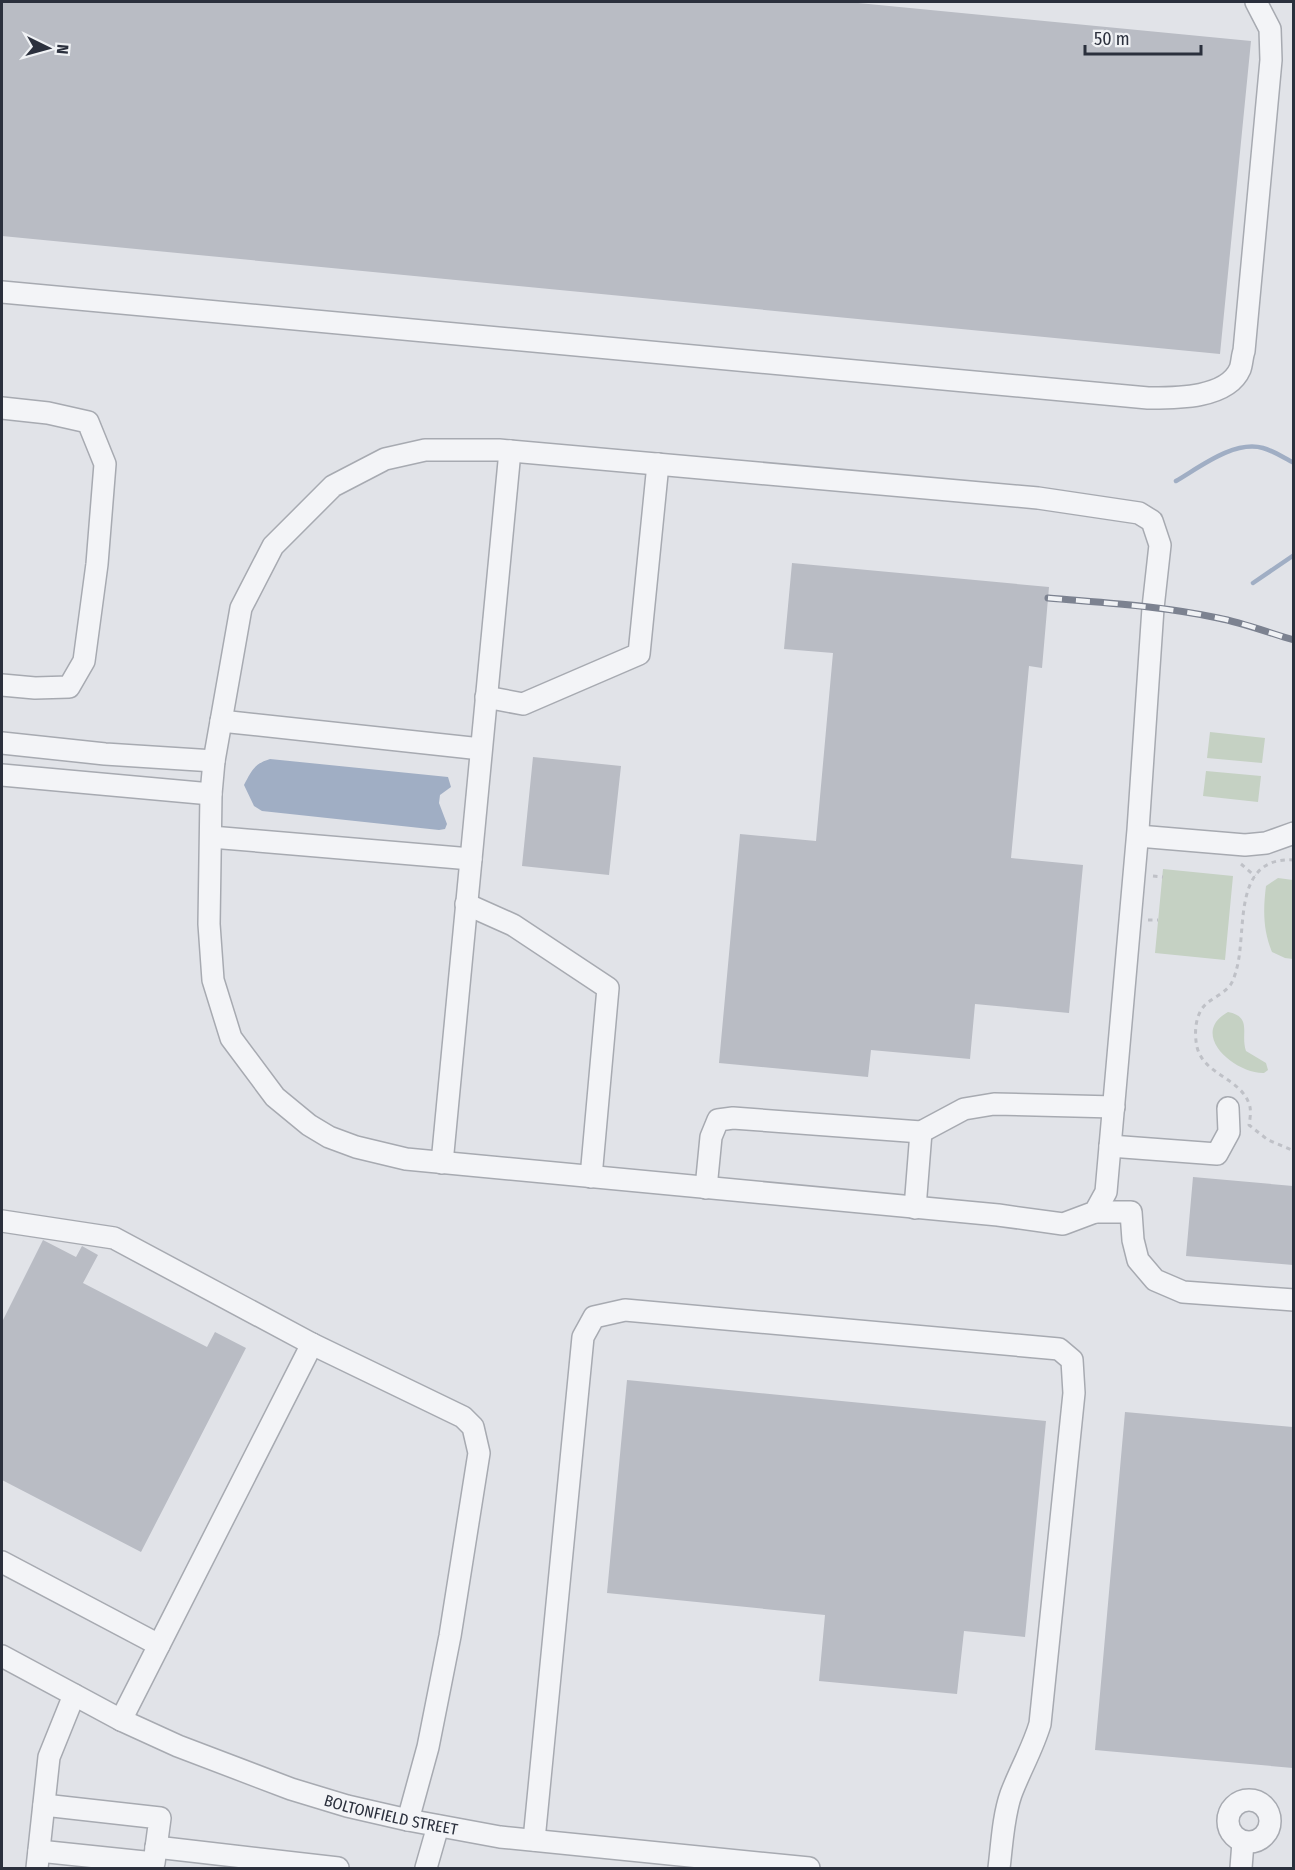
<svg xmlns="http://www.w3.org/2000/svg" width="1295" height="1870" viewBox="0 0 1295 1870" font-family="'Fira Sans Condensed',sans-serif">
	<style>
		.green { fill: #c5d1c3 }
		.water { fill: #a0aec4 }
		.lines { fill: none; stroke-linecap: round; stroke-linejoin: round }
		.stream { stroke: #a0aec4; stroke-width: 4.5 }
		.building { fill: #b9bcc4 }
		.minor-casing { stroke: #a7aab1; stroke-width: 24 }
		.path { stroke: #bfc1c7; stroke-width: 3; stroke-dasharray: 4.5 4.5; stroke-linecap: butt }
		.minor { stroke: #f3f4f7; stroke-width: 21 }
		.rail-casing { stroke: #7c8290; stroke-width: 7 }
		.rail { stroke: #f0f2f5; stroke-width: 4.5; stroke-dasharray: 14; stroke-linecap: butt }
		.labels { text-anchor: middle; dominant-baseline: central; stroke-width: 4.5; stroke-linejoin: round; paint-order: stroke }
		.street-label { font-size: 16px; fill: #2b303d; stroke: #f0f2f5 }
	</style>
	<rect width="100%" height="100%" fill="#e1e3e8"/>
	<!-- green -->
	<path class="green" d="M1210 732 1265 738 1262 763 1207 758Z
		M1206 771 1261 776 1258 802 1203 796Z
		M1163 869 1233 876 1225 960 1155 953Z
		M1278 878 1293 880V959L1285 958 1272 952C1263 930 1263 910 1266 886Z
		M1228 1012C1253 1017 1240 1034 1246 1051L1266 1063 1268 1070 1264 1073C1235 1074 1188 1034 1228 1012Z"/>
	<!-- water -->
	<path class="water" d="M270 759 448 777 451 787 440 795 439 803 447 824 445 829 439 830 262 811 254 806 244 785C252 770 254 764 270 759Z"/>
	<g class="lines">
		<!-- stream -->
		<path class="stream" d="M1176 481C1200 467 1234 440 1263 448 1274 451 1284 458 1294 463
			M1253 583 1294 555"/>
	</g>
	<!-- building -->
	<path class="building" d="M2 2H848L1251 41 1220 354 2 236Z
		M792 563 1049 587 1042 668 1029 666 1011 858 1083 865 1069 1013 975 1004 970 1059 871 1050 868 1077 719 1063 740 834 816 841 833 653 784 649Z
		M533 757 621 766 609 875 522 866Z
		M1193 1177 1293 1186V1265L1186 1256Z
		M43 1240 76 1257 82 1246 98 1255 83 1283 207 1347 215 1332 246 1348 141 1552 2 1480V1322Z
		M627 1380 1046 1421 1025 1637 964 1631 957 1694 819 1681 825 1615 607 1593Z
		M1125 1412 1293 1427V1768L1095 1750Z"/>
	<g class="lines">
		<defs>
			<g id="minor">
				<path d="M2 292 1148 398C1174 398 1227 399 1240 369 1242 364 1242 356 1244 351L1271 60 1270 29 1256 2"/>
				<path d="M2 408 48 413 88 422 105 464 97 564 84 661 69 687 35 688 2 685"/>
				<path d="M425 450H499L1038 498 1139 513 1152 521 1160 545 1153 608 1138 830 1106 1192 1095 1212 1063 1224 998 1215 406 1159 356 1147 329 1137 309 1125 275 1097 231 1038 213 980 209 924 211 794 214 761 241 608 273 546 333 486 385 459Z"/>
				<path d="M486 697 523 704 639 654 658 464"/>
				<path d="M221 721 481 749"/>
				<path d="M2 743 105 754 214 761"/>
				<path d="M2 775 211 794"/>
				<path d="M1138 836 1245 845 1266 843 1294 833"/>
				<path d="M211 837 471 859"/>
				<path d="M466 904 513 925 608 988 591 1177"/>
				<path d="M1110 1146 1217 1154 1229 1132 1228 1108"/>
				<path d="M442 1163 510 451"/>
				<path d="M706 1188 711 1137 718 1120 733 1118 921 1132 964 1109 994 1104 1114 1107"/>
				<path d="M915 1208 921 1132"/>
				<path d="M1095 1212H1131L1133 1240 1138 1260 1155 1280 1183 1292 1294 1300"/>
				<path d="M2 1221 114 1238 312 1344 121 1720"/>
				<path d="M312 1344 463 1417 473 1427 479 1453 450 1636 428 1747 408 1820"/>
				<path d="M2 1562 159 1645"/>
				<path id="s1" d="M2 1656 121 1720 178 1746 291 1789 347 1806 408 1820 500 1837 809 1868"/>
				<circle cx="1249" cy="1821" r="21"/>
				<path d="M534 1840 583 1337 594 1317 625 1310 1059 1349 1072 1360 1074 1393 1040 1724C1033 1748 1020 1770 1011 1794 1003 1817 1002 1844 999 1868"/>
				<path d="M156 1847 338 1868"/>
				<path d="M39 1851 154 1863 160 1818 44 1805"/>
				<path d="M37 1868 49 1757 74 1695"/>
				<path d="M426 1868 438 1826"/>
				<path d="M1241 1868 1243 1842"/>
			</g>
		</defs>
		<!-- minor casing -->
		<use href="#minor" class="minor-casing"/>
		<!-- path -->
		<path class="path" d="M1294 860C1230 856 1248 933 1236 971 1235 975 1233 981 1231 984 1225 993 1214 997 1206 1004 1195 1014 1194 1033 1197 1047 1204 1076 1243 1078 1250 1107 1251 1112 1250 1120 1249 1125L1268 1140 1294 1151
			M1241 864 1255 876
			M1153 876 1163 877
			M1148 920H1158"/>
		<!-- minor -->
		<use href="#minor" class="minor"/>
		<defs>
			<path id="rail" d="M1048 598C1105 603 1162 606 1218 618 1244 623 1269 633 1294 640"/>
		</defs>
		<!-- rail casing -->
		<use href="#rail" class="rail-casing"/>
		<!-- rail -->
		<use href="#rail" class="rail"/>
	</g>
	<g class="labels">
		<!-- street labels -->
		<g class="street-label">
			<text stroke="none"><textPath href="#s1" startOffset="422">BOLTONFIELD STREET</textPath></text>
		</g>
	</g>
	<!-- border -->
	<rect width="1295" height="1870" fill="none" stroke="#2b303d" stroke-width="6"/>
	<!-- north arrow -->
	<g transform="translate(48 48) rotate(95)" stroke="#f0f2f5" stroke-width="4.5" paint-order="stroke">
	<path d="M0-4.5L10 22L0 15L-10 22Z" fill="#2b303d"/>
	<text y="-9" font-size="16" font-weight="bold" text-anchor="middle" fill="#2b303d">N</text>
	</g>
	<!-- scale -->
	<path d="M1085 45v9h116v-9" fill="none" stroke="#2b303d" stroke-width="3"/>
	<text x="1094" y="45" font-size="18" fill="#2b303d" stroke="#f0f2f5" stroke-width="4.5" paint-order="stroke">50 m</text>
</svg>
